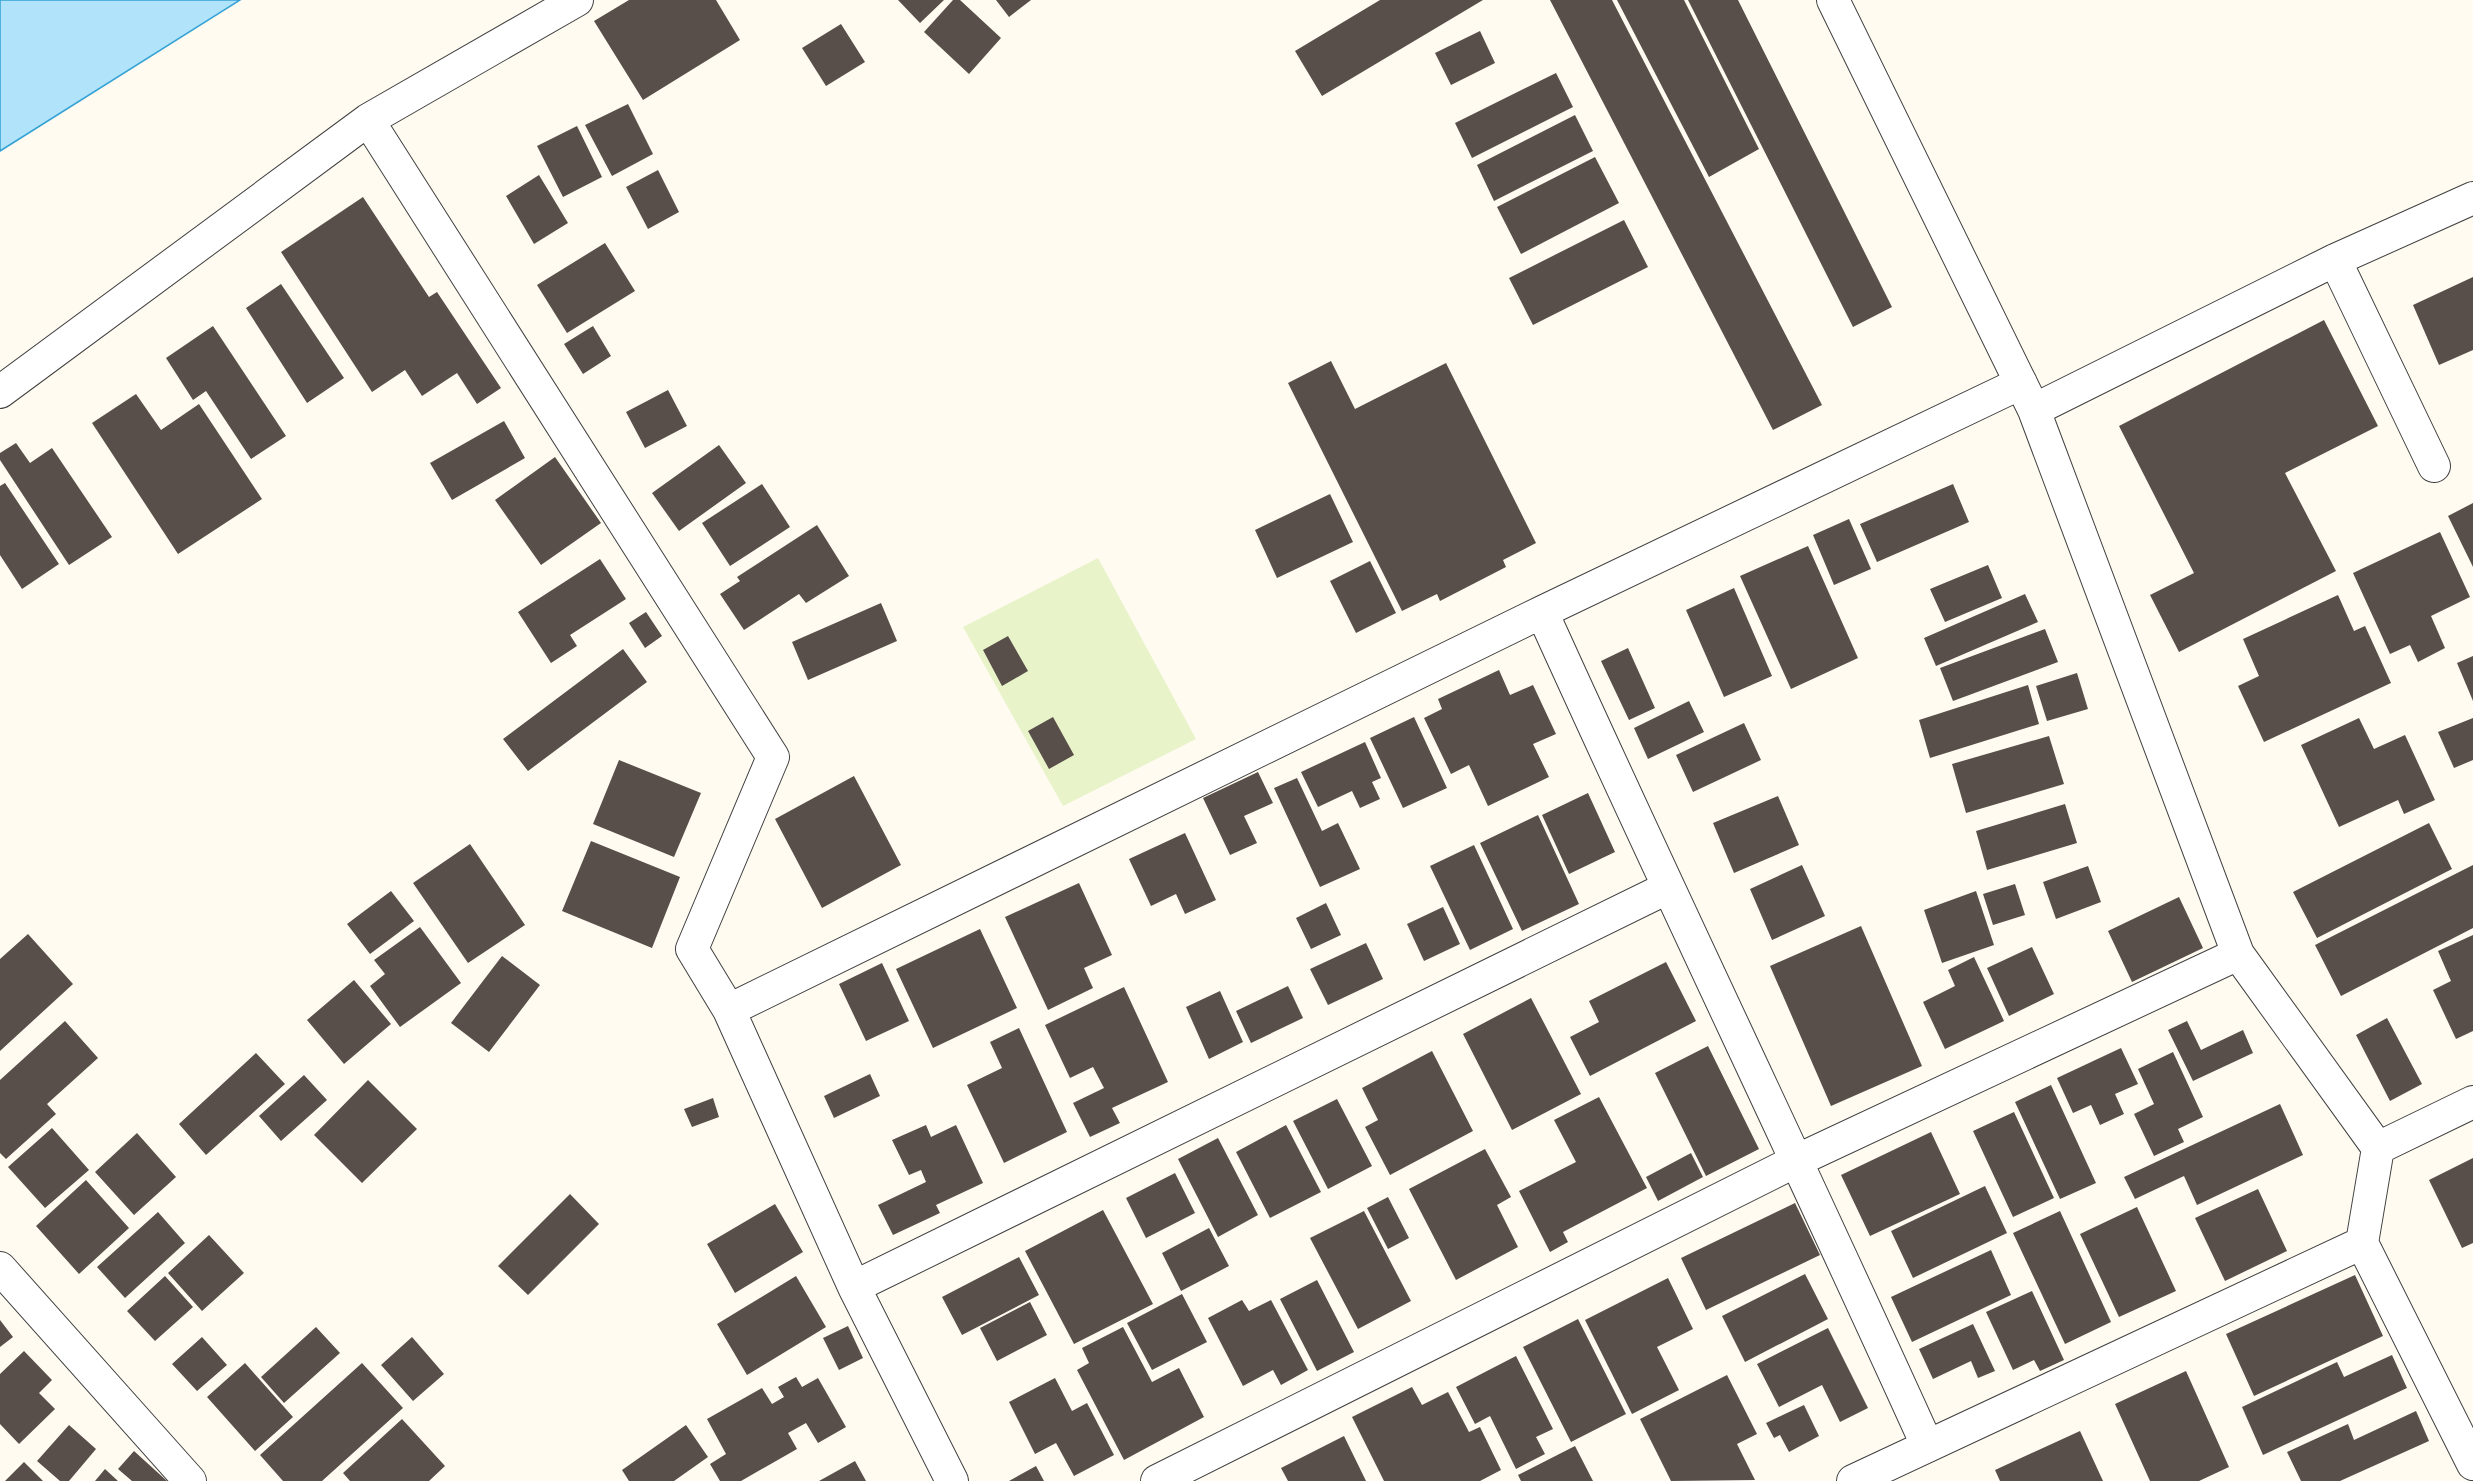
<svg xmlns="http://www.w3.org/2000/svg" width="2473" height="1481" viewBox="0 0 2473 1481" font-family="Bitter,serif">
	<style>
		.pitch { fill: #e8f3c9 }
		.water { fill: #b1e4fa; stroke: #34a1d5; stroke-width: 1.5 }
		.building { fill: #584e4a }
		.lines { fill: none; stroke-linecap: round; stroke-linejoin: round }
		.minor-casing { stroke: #414141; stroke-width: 34 }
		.minor { stroke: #fff; stroke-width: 32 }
	</style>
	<rect width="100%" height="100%" fill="#fffbf0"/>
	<!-- pitch -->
	<path class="pitch" d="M1098 558 1196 739 1063 806 963 627Z"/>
	<!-- water -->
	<path class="water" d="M0 0H240L0 151Z"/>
	<!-- building -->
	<path class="building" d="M629 0H716L740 40 643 100 594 21Z
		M898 0H944L920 23Z
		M953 0H960L1001 38 969 74 924 32Z
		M996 0H1031L1009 17Z
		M1380 0H1483L1322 96 1295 51Z
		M1550 0H1612L1822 405 1773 430Z
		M1617 0H1684L1759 149 1709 177Z
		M1688 0H1738L1892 307 1853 327Z
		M841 24 865 62 826 86 802 48Z
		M1480 31 1495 63 1451 85 1435 53Z
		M1556 73 1573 107 1472 158 1455 123Z
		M628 104 653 154 612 176 585 125Z
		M1575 115 1593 151 1494 201 1477 165Z
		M577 126 602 177 563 197 537 146Z
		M1595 157 1619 203 1521 254 1497 207Z
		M658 170 679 212 648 229 626 187Z
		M539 175 568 223 534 244 506 196Z
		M363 197 429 297 437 292 501 388 477 404 457 373 422 396 405 370 372 392 281 252Z
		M1624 220 1648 267 1533 325 1509 278Z
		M605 243 635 291 567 333 537 285Z
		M2473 277V350L2439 365 2413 305Z
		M281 284 344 378 307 403 246 308Z
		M2324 320 2378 426 2285 473 2336 571 2179 652 2150 595 2194 573 2119 426Z
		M213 326 286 436 251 459 206 391 193 400 166 358Z
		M593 326 611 356 583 374 564 344Z
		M1331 361 1355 409 1446 363 1536 543 1503 560 1506 567 1440 601 1437 594 1402 611 1288 383Z
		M668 390 687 426 645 448 626 412Z
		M136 394 161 430 199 404 262 499 178 554 92 423Z
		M504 421 525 458 452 500 430 463Z
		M16 443 30 463 52 448 112 537 69 565 0 460V453Z
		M719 445 746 483 679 531 652 493Z
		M555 457 601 523 541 565 495 500Z
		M5 483 59 564 22 589 0 555V486Z
		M762 484 790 527 730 566 702 523Z
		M1953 484 1969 522 1877 562 1860 524Z
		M1330 494 1353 542 1277 578 1255 530Z
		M2473 503V567L2448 516Z
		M1849 519 1871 569 1834 585 1813 535Z
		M817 525 849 576 806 603 799 594 744 630 720 594 740 581 737 577Z
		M2440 532 2470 597 2431 616 2445 648 2418 662 2410 645 2390 654 2353 573Z
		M1808 546 1858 658 1791 689 1740 576Z
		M600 559 626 599 570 635 577 646 551 663 518 612Z
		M1370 561 1396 613 1356 633 1330 581Z
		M1988 565 2002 598 1945 622 1930 589Z
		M1734 588 1772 676 1724 697 1686 610Z
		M2025 594 2038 622 1936 666 1924 638Z
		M2338 595 2354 631 2365 626 2391 683 2264 742 2238 686 2259 676 2243 639Z
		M881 603 897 641 808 680 792 642Z
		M646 612 662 636 645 648 629 623Z
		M2045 629 2058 662 1953 701 1940 668Z
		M1008 636 1028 671 1002 686 983 650Z
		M1628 648 1655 708 1629 720 1601 661Z
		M623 649 647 682 528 771 503 739Z
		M2473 656V701L2457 663Z
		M1499 670 1510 695 1533 685 1556 734 1533 744 1549 777 1488 806 1469 765 1451 774 1424 718 1442 709 1438 699Z
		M2077 673 2088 709 2047 721 2036 686Z
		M2028 685 2039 724 1930 758 1919 720Z
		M1689 701 1704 732 1648 759 1634 728Z
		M1053 717 1074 755 1049 769 1028 731Z
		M1414 717 1447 788 1403 808 1370 738Z
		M2359 718 2374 749 2405 735 2435 800 2404 814 2398 800 2339 827 2301 745Z
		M2473 718V760L2454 768 2438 732Z
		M1744 723 1761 760 1693 792 1676 755Z
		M2049 736 2064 784 1966 813 1952 764Z
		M1365 742 1381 778 1372 782 1380 799 1360 808 1352 791 1318 807 1301 772Z
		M619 760 701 793 674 857 593 824Z
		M1258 772 1273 803 1244 816 1257 843 1230 855 1203 798Z
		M854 776 901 865 822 908 775 819Z
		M1297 778 1322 831 1338 823 1360 869 1320 887 1274 788Z
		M1588 793 1615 852 1569 874 1542 815Z
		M1778 796 1799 845 1734 873 1713 823Z
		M2065 804 2077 843 1987 870 1976 831Z
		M1538 815 1579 904 1522 931 1480 843Z
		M2429 823 2452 869 2317 938 2293 892Z
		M1185 833 1216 900 1185 914 1176 894 1151 906 1129 859Z
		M591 841 680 877 652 948 562 911Z
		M470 844 525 925 468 963 413 883Z
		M1474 845 1513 929 1470 950 1430 866Z
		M1802 865 1825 916 1772 940 1750 889Z
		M2473 865V928L2341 996 2315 945Z
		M2088 866 2101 902 2056 919 2043 882Z
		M1079 883 1112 955 1084 968 1093 988 1048 1010 1005 917Z
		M2015 884 2025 915 1993 925 1983 894Z
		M391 891 414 921 370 954 347 924Z
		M1976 891 1994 945 1942 963 1924 910Z
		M2179 897 2203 948 2132 982 2108 931Z
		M1326 903 1341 935 1311 949 1296 918Z
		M1443 907 1460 944 1424 961 1407 924Z
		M1861 926 1922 1066 1831 1106 1770 966Z
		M420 927 461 983 400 1027 370 986 385 974 374 960Z
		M980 929 1017 1008 933 1048 896 969Z
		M28 934 73 984 0 1051V959Z
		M2473 935V1031L2456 1039 2433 990 2451 981 2438 951Z
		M1366 943 1383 979 1328 1005 1310 969Z
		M2032 947 2054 994 2009 1016 1987 968Z
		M502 956 540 985 489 1052 451 1023Z
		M1974 957 2004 1021 1945 1049 1923 1002 1955 986 1948 970Z
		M1666 962 1696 1021 1590 1076 1570 1037 1599 1022 1589 1001Z
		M882 963 909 1021 866 1041 839 984Z
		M354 980 391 1024 344 1064 307 1020Z
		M1288 986 1303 1018 1251 1043 1236 1011Z
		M1124 987 1168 1082 1112 1108 1120 1123 1090 1137 1073 1103 1104 1088 1093 1067 1070 1078 1045 1025Z
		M1220 991 1243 1042 1209 1059 1186 1007Z
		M1531 998 1581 1094 1512 1130 1463 1034Z
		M2387 1018 2422 1084 2390 1101 2356 1035Z
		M65 1021 98 1058 47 1104 56 1114 6 1159 0 1153V1080Z
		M2187 1021 2201 1050 2243 1030 2253 1053 2193 1081 2168 1030Z
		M1019 1028 1067 1132 1004 1163 967 1085 1002 1068 990 1042Z
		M1708 1046 1759 1149 1706 1176 1655 1073Z
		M2121 1048 2138 1084 2115 1094 2124 1114 2100 1125 2091 1105 2073 1113 2057 1078Z
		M1432 1051 1473 1131 1390 1175 1365 1127 1378 1120 1362 1088Z
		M2173 1052 2203 1117 2178 1129 2184 1142 2154 1156 2134 1114 2154 1104 2138 1069Z
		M256 1053 285 1084 206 1155 179 1124Z
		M870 1074 880 1096 834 1118 824 1096Z
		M304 1075 327 1100 281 1141 259 1116Z
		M368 1080 417 1129 362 1183 314 1135Z
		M2051 1085 2096 1183 2060 1199 2015 1102Z
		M1599 1097 1647 1188 1563 1232 1568 1242 1550 1252 1519 1191 1576 1162 1554 1120Z
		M713 1098 719 1117 692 1127 684 1109Z
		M1337 1099 1372 1166 1328 1189 1293 1121Z
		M2280 1104 2303 1155 2197 1205 2184 1176 2135 1199 2124 1177Z
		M2014 1112 2054 1198 2013 1217 1973 1131Z
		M926 1125 931 1137 956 1125 983 1183 936 1205 940 1213 893 1235 878 1205 926 1182 921 1170 909 1175 892 1140Z
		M1286 1125 1321 1192 1270 1218 1236 1152Z
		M52 1128 89 1170 45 1208 8 1167Z
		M1931 1132 1960 1194 1870 1236 1841 1175Z
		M137 1133 176 1177 134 1215 95 1172Z
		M1218 1138 1258 1215 1218 1237 1178 1159Z
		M1485 1149 1511 1197 1497 1205 1518 1247 1456 1280 1409 1189Z
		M1691 1153 1703 1177 1658 1201 1646 1177Z
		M2473 1158V1243L2462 1248 2429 1180Z
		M1175 1173 1195 1213 1146 1238 1126 1198Z
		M86 1180 129 1228 79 1274 36 1226Z
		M1985 1186 2007 1233 1913 1278 1891 1231Z
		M2258 1189 2287 1251 2225 1281 2195 1218Z
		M570 1194 599 1224 528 1295 498 1266Z
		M1388 1197 1409 1238 1388 1249 1367 1208Z
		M1795 1203 1820 1255 1706 1310 1681 1258Z
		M775 1204 803 1252 735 1293 707 1244Z
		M2137 1207 2176 1291 2119 1317 2080 1234Z
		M1103 1210 1153 1304 1074 1344 1025 1251Z
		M1364 1211 1411 1301 1358 1329 1310 1238Z
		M2060 1211 2111 1322 2065 1344 2013 1233Z
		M158 1212 185 1243 125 1298 97 1267Z
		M1209 1228 1229 1266 1181 1291 1162 1253Z
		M209 1235 244 1273 202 1311 168 1273Z
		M1991 1250 2011 1295 1912 1342 1891 1297Z
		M1019 1257 1039 1295 962 1335 942 1297Z
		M1805 1274 1828 1319 1745 1362 1722 1316Z
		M2355 1275 2383 1336 2254 1396 2226 1334Z
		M165 1276 193 1307 155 1341 127 1311Z
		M796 1276 826 1327 747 1375 717 1324Z
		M1668 1278 1693 1329 1657 1347 1679 1390 1632 1414 1585 1320Z
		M1317 1280 1354 1352 1317 1371 1280 1299Z
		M2032 1291 2064 1360 2040 1371 2034 1360 2013 1370 1986 1312Z
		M1182 1294 1207 1342 1152 1370 1127 1323Z
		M1242 1300 1249 1311 1271 1300 1308 1370 1281 1385 1273 1370 1243 1386 1208 1318Z
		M1030 1302 1047 1335 997 1361 980 1328Z
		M1578 1319 1626 1414 1571 1442 1523 1347Z
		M0 1320 13 1337 0 1347Z
		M1973 1324 1995 1371 1978 1378 1971 1361 1933 1379 1919 1349Z
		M848 1326 863 1358 839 1370 823 1338Z
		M316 1327 340 1353 284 1403 261 1377Z
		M1123 1327 1152 1382 1179 1368 1204 1417 1124 1460 1077 1370 1089 1363 1082 1348Z
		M1828 1328 1868 1408 1840 1422 1822 1385 1779 1407 1757 1364Z
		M202 1337 227 1365 197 1391 172 1364Z
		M412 1337 444 1374 413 1401 381 1365Z
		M24 1351 52 1380 39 1393 55 1409 19 1444 0 1424V1374Z
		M2392 1355 2407 1388 2263 1455 2242 1407 2337 1362 2344 1377Z
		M1516 1356 1553 1429 1536 1437 1545 1454 1516 1469 1490 1416 1475 1424 1456 1387Z
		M245 1363 293 1417 255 1451 207 1397Z
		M362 1363 403 1408 322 1481H283L260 1455Z
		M2186 1371 2229 1467 2199 1481H2150L2115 1404Z
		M1727 1375 1757 1434 1737 1444 1755 1480 1671 1481 1640 1419Z
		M796 1377 802 1387 818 1378 846 1427 818 1443 806 1423 788 1433 797 1449 741 1481H720L710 1464 726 1454 707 1419 762 1388 772 1404 784 1397 778 1387Z
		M1055 1378 1072 1411 1087 1403 1114 1455 1074 1476 1056 1443 1035 1454 1009 1402Z
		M1412 1387 1422 1405 1448 1392 1469 1432 1480 1427 1501 1470 1480 1481H1384L1352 1417Z
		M1804 1405 1819 1436 1789 1452 1780 1435 1774 1438 1766 1423Z
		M2416 1411 2429 1441 2340 1481H2301L2287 1452 2348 1424 2354 1440Z
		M402 1419 445 1466 429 1481H350L343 1473Z
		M69 1425 96 1449 69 1481H60L37 1461Z
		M686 1425 708 1457 674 1481H629L622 1470Z
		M2080 1431 2103 1481H2000L1995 1470Z
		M1344 1436 1366 1481H1288L1281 1468Z
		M1575 1446 1593 1481H1521L1518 1475Z
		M134 1451 167 1481H132L118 1469Z
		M855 1461 866 1481H819Z
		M24 1462 43 1481H5Z
		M1036 1466 1044 1481H1009Z
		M105 1469 118 1481H95Z"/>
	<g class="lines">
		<defs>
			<path id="minor" d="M1833 0 2034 410 2238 954 2378 1148 2362 1243 2473 1464
				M368 120 773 757 692 949 729 1010 854 1287 952 1481
				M2335 260 2434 466
				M0 392 368 120 577 0
				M2034 410 2335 260 2473 198
				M1542 612C1668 891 1801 1166 1927 1445
				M729 1010 1542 612 2021 383
				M2378 1148 2473 1102
				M0 1268 190 1481
				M854 1287 1667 888
				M1157 1481 1798 1160 2238 954
				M1853 1481 2362 1243"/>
		</defs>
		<!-- minor casing -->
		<use href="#minor" class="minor-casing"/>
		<!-- minor -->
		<use href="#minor" class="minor"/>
	</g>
</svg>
